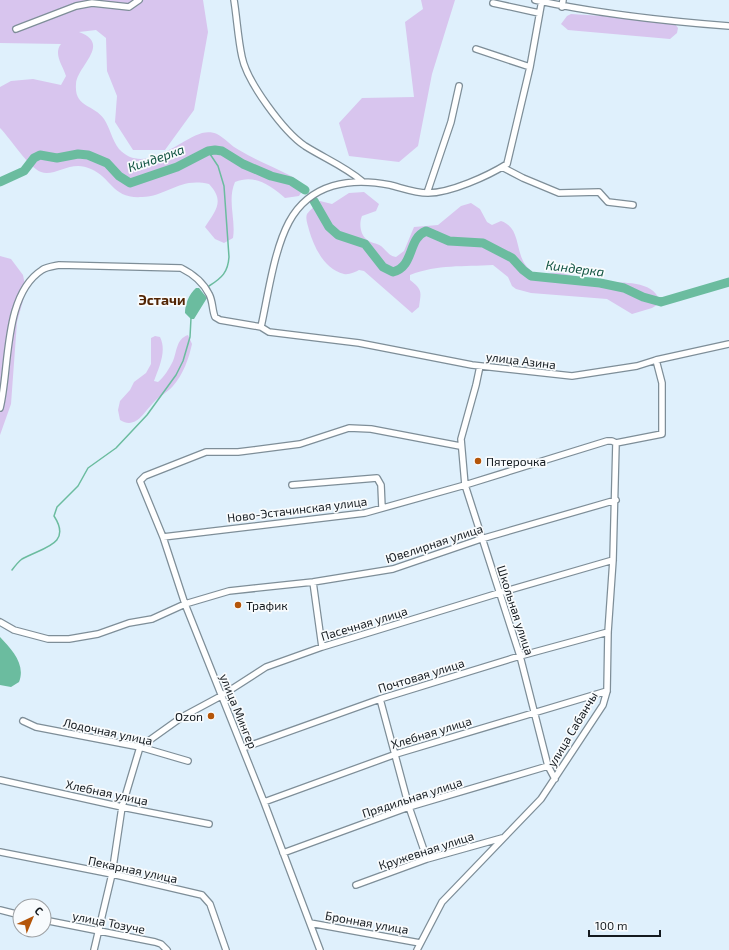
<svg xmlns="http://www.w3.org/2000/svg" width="729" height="950" viewBox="0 0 729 950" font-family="'Exo 2',sans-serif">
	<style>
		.green { fill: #d8c5ee }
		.water { fill: #6bbc9f }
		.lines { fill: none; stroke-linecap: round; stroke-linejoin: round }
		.stream { stroke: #6bbc9f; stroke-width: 1.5 }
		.river { stroke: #6bbc9f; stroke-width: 9 }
		.minor-casing { stroke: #7e8e98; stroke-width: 8 }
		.minor { stroke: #fff; stroke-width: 5.5 }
		.poi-dot { fill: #b45509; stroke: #f8fbfd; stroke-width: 1.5 }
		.labels { text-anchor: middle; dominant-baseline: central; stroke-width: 3.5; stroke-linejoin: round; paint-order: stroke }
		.street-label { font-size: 12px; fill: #141a1f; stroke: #f8fbfd }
		.poi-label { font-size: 12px; fill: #141a1f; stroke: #f8fbfd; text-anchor: start }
		.water-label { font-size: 13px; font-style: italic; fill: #115441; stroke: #f8fbfd }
		.quarter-label { font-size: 14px; font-weight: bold; fill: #522504; stroke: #f8fbfd }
	</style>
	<rect width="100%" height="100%" fill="#dff0fc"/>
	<!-- green -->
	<path class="green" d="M0 0H203L208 32 194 110 165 150H133L115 122 117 96 107 71 106 38 96 30 79 32C112 44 77 66 76 84 74 108 94 104 104 119 110 128 112 140 119 149 144 176 179 140 202 133 207 132 213 132 217 134 225 138 231 146 239 150 255 160 274 167 291 176L297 180 302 191 299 196 285 198C270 185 255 174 235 182 227 200 236 220 233 238L224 243 215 239 205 227C216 210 225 201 209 184 179 177 168 196 142 197 112 199 112 178 91 169 71 159 56 177 41 172 29 168 10 138 0 128V87L11 81 33 79 61 85 66 76C63 66 53 54 61 44L0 43Z
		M421 0H455L432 74 418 146 399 162 349 156 339 123 362 98 414 97 405 22 423 9Z
		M571 14 665 20 675 24 678 28 677 33 670 39 579 31 568 30 561 24 567 16Z
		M364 192 379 204 376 211 362 216C359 223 360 234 366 239 370 243 377 243 381 246 387 251 389 256 396 257L404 251 414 227 438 225 461 206 471 203 480 209 487 222 492 225 501 221C519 227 516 247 523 261 525 265 530 270 533 273 542 275 551 272 561 273 573 275 585 280 597 282 615 283 656 278 660 303L652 308 632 314 607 299 531 293 516 289 512 286 508 277 493 265C463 267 438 264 410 275V280C423 290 421 292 419 307L412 313 364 271 359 270C355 272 349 275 344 274 324 269 314 247 309 230 308 225 305 219 307 214 310 210 316 205 320 201L332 204 349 193Z
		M0 256 11 259 23 275 26 290 17 322 11 404 0 435Z
		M188 335 192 344C189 358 183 375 173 386 167 393 159 396 154 402 144 412 136 430 120 420L118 410 120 401 130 390 134 382 146 373 151 364V338L155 336 160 337C167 351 159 367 154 381L158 382C164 377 169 369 173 361 177 352 176 339 188 335Z"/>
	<!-- water -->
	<path class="water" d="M196 288H199L207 298 194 319H191L185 313C185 304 189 294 196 288Z
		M0 637C12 650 26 664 19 682L11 687 0 685Z"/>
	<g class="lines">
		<!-- stream -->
		<path class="stream" d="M208 151 218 166 224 186 229 257C228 272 222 278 209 286
			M12 570C15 566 18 562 22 559 41 548 73 545 54 516L57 507 78 486 88 468 116 448 147 415 176 375 183 361 190 337 191 318"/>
		<!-- river -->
		<path class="river" d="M0 182 24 171 34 158 40 155 57 158 78 154 88 155 107 163 119 176 130 183 177 167 208 151 215 150 222 151 243 164 271 176 291 181 305 190
			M314 201 329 227 338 235 365 244 383 267 393 272C415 266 407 239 426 231L449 241 483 243 512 258 523 270 531 276 600 283 624 288 643 297 661 302 729 282"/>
		<defs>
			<path id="minor" d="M234 0C237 19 238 39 242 57 247 82 284 132 305 146 324 158 344 166 362 181
				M535 0C599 14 664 21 729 26
				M493 3 539 13
				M562 7 563 0
				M16 29 76 6 92 3 129 7 139 0
				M476 49 530 67
				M502 167 523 178 559 193 599 192 608 202 633 205
				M427 193 451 122 459 86
				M261 327C268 295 274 250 289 222 310 183 351 177 390 185 402 188 415 193 428 193 450 193 488 176 507 164L530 67 542 0
				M480 366 476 385 461 439 465 485 520 656 548 766 555 779
				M0 408C10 368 3 295 42 270 46 267 54 266 59 265L181 268C193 274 203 282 209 294 213 301 212 310 215 317L220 320 261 327 269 332 359 343 472 365 572 376 637 366 656 360 729 344
				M616 443 662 434V383L656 360
				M292 485 377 478 381 485 382 508
				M163 537 365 513 465 485 607 441H612L616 443
				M313 582 322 647
				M0 622 14 630 48 639H69L98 634 129 623 152 619 185 604 229 591 313 582 393 569 481 539 616 500
				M380 699 409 807 427 859
				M23 721 36 727 140 747 188 761
				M243 748 380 699 520 656 608 632
				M0 780 122 807 209 824
				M264 802 396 754 607 691
				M0 852 112 874 202 895 210 904 226 950
				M283 853 409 807 548 766
				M356 885 427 859 502 838
				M0 910 20 915
				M44 920 155 942 161 944 167 950
				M310 923 420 943
				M94 950 112 874 122 807 140 747 182 717 221 696 266 667 322 647 499 593 613 560
				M320 950 264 802 185 604 163 537 140 481 145 476 206 452H238L300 444 349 428 371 429 460 446
				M417 950 442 902 541 799 603 705 607 691 608 632 613 560 616 443"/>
		</defs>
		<!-- minor casing -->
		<use href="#minor" class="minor-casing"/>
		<!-- minor -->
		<use href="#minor" class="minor"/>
	</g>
	<!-- markers -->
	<g class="poi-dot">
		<circle cx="478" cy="461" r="4"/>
		<circle cx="238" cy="605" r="4"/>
		<circle cx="211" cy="716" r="4"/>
	</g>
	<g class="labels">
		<!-- street labels -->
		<g class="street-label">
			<text transform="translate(521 360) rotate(7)">улица Азина</text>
			<text transform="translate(297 509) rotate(-7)">Ново-Эстачинская улица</text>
			<text transform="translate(434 543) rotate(-18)">Ювелирная улица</text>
			<text transform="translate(516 610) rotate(72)">Школьная улица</text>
			<text transform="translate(364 623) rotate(-17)">Пасечная улица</text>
			<text transform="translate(421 675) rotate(-17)">Почтовая улица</text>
			<text transform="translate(239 711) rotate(68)">улица Мингер</text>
			<text transform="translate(572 729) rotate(-59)">улица Сабанчы</text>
			<text transform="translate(108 731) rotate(12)">Лодочная улица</text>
			<text transform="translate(431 732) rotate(-17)">Хлебная улица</text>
			<text transform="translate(107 792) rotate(12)">Хлебная улица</text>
			<text transform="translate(412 797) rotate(-18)">Прядильная улица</text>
			<text transform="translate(426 850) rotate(-18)">Кружевная улица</text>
			<text transform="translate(133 869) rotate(12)">Пекарная улица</text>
			<text transform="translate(109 922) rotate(11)">улица Тозуче</text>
			<text transform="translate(367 922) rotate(10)">Бронная улица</text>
		</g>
		<!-- poi labels -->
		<g class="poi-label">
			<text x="486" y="461">Пятерочка</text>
			<text x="246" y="605">Трафик</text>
			<text x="203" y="716" text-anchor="end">Ozon</text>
		</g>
		<!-- water labels -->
		<g class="water-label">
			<text transform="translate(156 158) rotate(-19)">Киндерка</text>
			<text transform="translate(575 268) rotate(7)">Киндерка</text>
		</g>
		<!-- quarter labels -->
		<g class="quarter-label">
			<text x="162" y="299">Эстачи</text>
		</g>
	</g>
	<!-- north arrow -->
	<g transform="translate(32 918) rotate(44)"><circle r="19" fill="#f8fbfd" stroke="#9da1a4"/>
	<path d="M0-3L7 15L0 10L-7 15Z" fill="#b45509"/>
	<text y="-6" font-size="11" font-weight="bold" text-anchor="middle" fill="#141a1f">С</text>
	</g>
	<!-- scale -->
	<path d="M589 930v6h71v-6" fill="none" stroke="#141a1f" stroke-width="2"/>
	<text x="595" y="930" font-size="12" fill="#141a1f" stroke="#f8fbfd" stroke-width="3" paint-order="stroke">100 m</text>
</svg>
